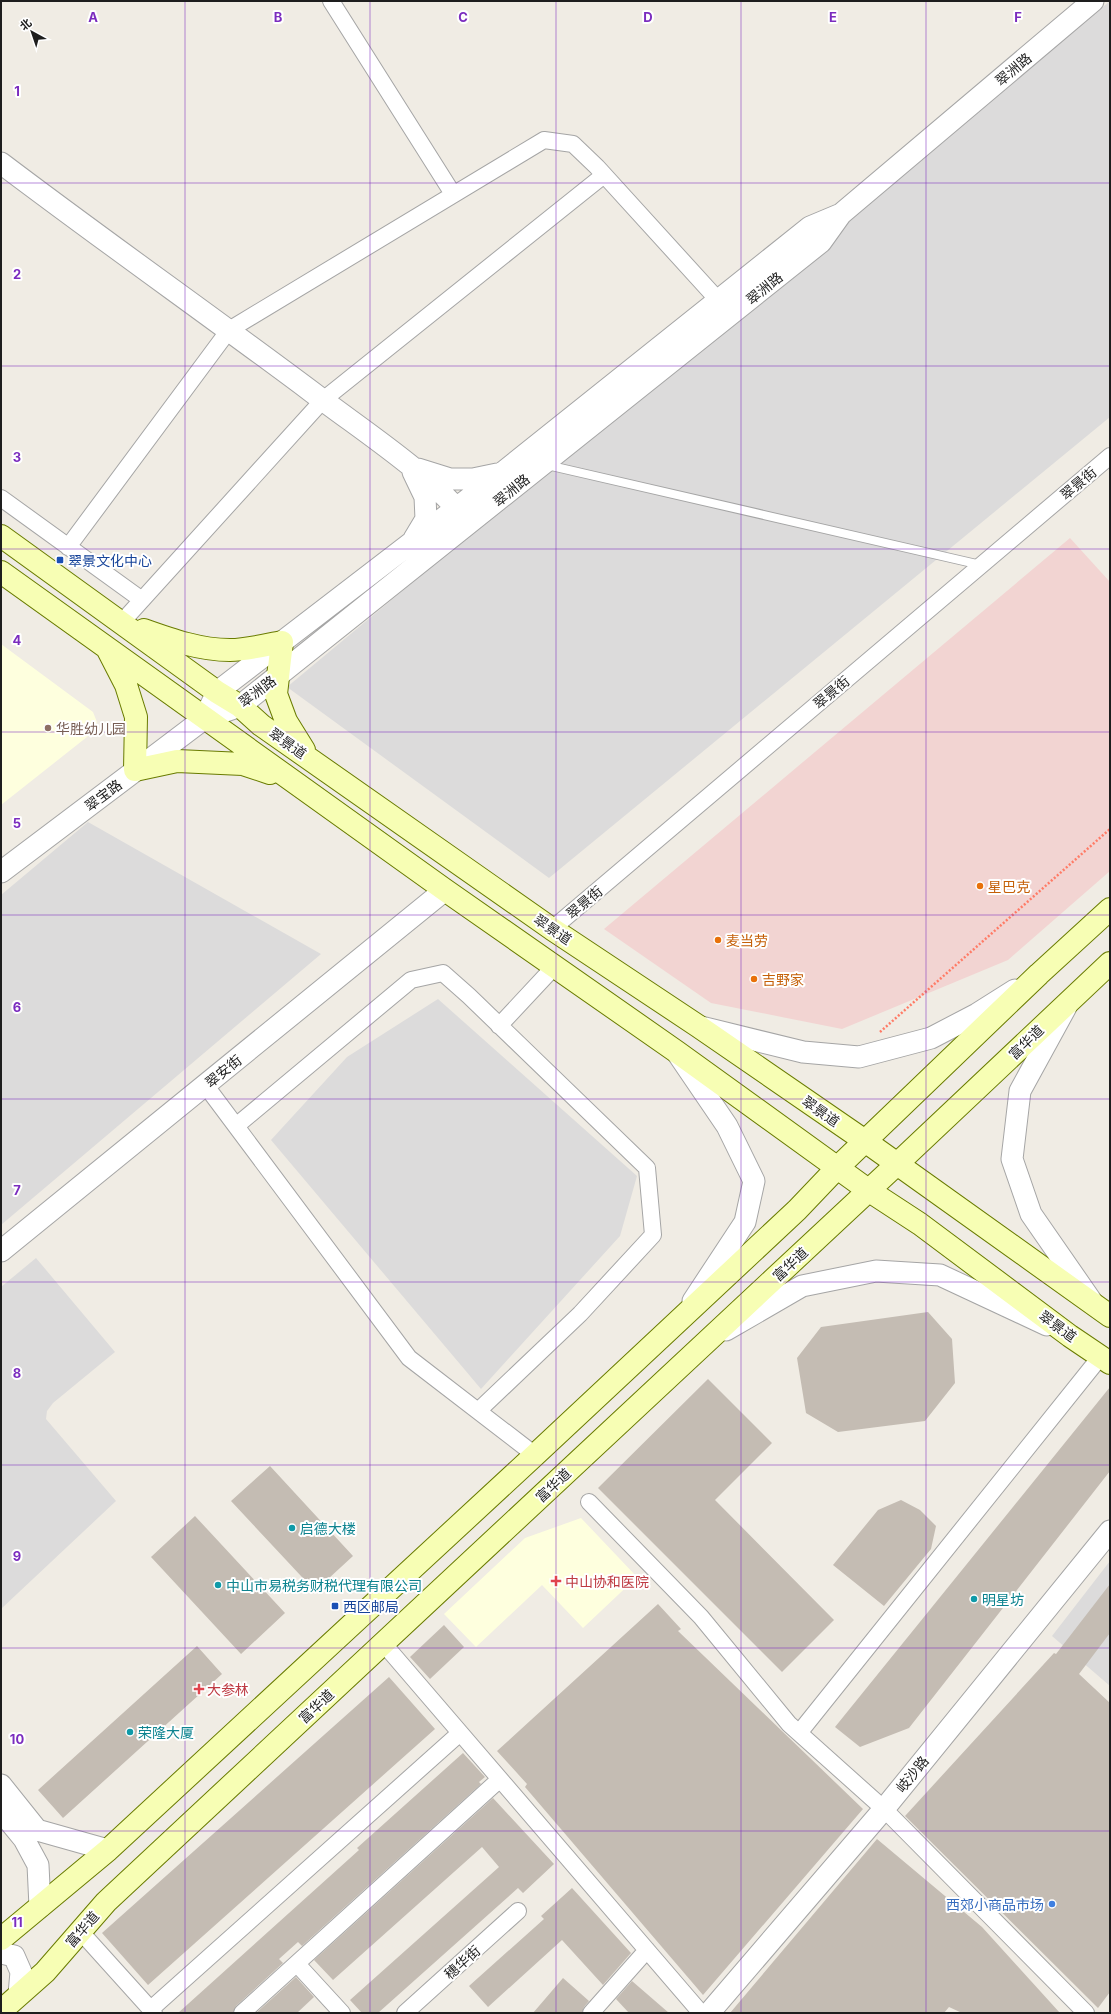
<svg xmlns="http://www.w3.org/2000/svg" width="1111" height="2014" viewBox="0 0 1111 2014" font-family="Inter,'Noto Sans SC',sans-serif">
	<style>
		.residential { fill: #dcdbdb }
		.commercial { fill: #f2d4d2 }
		.education { fill: #feffde }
		.building { fill: #c4bcb3 }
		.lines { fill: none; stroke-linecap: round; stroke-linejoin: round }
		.service-casing { stroke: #a5a5a5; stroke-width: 10 }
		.minor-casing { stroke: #a5a5a5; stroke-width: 18 }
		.tertiary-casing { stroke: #a5a5a5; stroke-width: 23 }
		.secondary-casing { stroke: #697b00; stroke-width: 24 }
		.path { stroke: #ff7b66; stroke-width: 2.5; stroke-dasharray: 2 2; stroke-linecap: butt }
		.service { stroke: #fff; stroke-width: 8 }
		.minor { stroke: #fff; stroke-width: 16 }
		.tertiary { stroke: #fff; stroke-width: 21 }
		.secondary { stroke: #f7feb4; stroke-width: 22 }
		.grid { fill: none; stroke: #7b2cbf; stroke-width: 1; stroke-opacity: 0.55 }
		.transit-dot { fill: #1a4fb4; stroke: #fff; stroke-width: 1.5 }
		.education-dot { fill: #8d6e63; stroke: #fff; stroke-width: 1.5 }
		.food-dot { fill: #e8710a; stroke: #fff; stroke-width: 1.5 }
		.culture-dot { fill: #0f9aa8; stroke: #fff; stroke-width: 1.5 }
		.health-dot { fill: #e0444e; stroke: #fff; stroke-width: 1.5 }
		.shop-dot { fill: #3f7fe0; stroke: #fff; stroke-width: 1.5 }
		.labels { text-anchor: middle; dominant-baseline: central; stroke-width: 4; stroke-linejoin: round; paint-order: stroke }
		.street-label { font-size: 14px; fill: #1e1e1e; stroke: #fff }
		.transit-label { font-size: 14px; fill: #164399; stroke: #fff; text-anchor: start }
		.education-label { font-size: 14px; fill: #785e54; stroke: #fff; text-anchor: start }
		.food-label { font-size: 14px; fill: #c56008; stroke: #fff; text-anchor: start }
		.culture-label { font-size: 14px; fill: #0d838f; stroke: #fff; text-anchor: start }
		.health-label { font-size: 14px; fill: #be3a42; stroke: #fff; text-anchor: start }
		.shop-label { font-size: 14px; fill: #366cbe; stroke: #fff; text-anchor: end }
		.grid-label { font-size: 13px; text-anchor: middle; font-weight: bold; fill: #7b2cbf; stroke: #fff; stroke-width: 4; stroke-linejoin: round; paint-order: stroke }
	</style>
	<rect width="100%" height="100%" fill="#f0ece4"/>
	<!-- residential -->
	<path class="residential" d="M1110 1V417L549 878 287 687Z
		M88 822 321 954 1 1225V895Z
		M438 999 637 1176 620 1236 481 1389 271 1140 347 1057Z
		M36 1258 115 1352 53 1403 47 1411 46 1419 116 1501 1 1609V1287Z
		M1110 1561V1686L1052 1636Z"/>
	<!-- commercial -->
	<path class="commercial" d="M1070 538 1110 582V871L1008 960 842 1029 711 1003 604 929Z"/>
	<!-- education -->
	<path class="education" d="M1 644 93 712 97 722 92 733 1 805Z
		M581 1518 637 1577 583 1628 542 1585 476 1647 444 1614 525 1538Z"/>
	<!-- building -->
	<path class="building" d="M928 1312 952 1339 955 1383 925 1421 838 1432 806 1413 797 1358 821 1327Z
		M708 1379 772 1443 715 1500 834 1620 782 1672 598 1488Z
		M1110 1387V1471L909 1728 860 1747 835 1727Z
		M270 1466 353 1556 315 1591 231 1501Z
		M901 1500 920 1510 936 1526 931 1549 884 1606 833 1565 878 1510Z
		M195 1516 285 1613 241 1654 151 1557Z
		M1110 1584V1633L1079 1674 1110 1703V1992L1098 2008 905 1816 1054 1653 1056 1654Z
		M658 1604 681 1629 678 1631 863 1809 703 1995 525 1787 527 1784 497 1751Z
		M444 1625 464 1647 430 1679 410 1657Z
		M197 1646 222 1674 63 1818 38 1790Z
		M389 1677 435 1729 148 1985 102 1933Z
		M463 1753 485 1777 479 1782 481 1784 302 1946 298 1942 279 1959 283 1963 236 2006 233 2013H178L359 1850 357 1848Z
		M493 1798 554 1864 523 1893 518 1888 378 2013H362L350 2000 499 1867 482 1847 333 1980 314 1960Z
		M877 1839 982 1927 1060 2013H962L949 2007 944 2013H730Z
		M572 1888 631 1953 603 1985 562 1940 488 2007 469 1986 544 1919 541 1916Z
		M296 1977 314 1997 297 2013H256Z
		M563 1978 589 2001 584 2007 582 2013H533Z
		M632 1981 669 2013H629L616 1999Z"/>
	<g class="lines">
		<defs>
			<path id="service" d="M547 465 981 565"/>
			<path id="minor" d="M331 1 453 194
				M1 498 142 600
				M68 547 229 330 544 140 573 144 597 167 718 300
				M122 622 323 400 604 175
				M552 929 1110 456
				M499 1026 554 967
				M206 1086 409 1358 535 1455
				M236 1126 411 980 443 973 469 996 647 1168 653 1235 580 1314 478 1411
				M589 1502 701 1617 789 1724 884 1809 1086 2013
				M383 1643 701 2013
				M799 1733 1101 1356
				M80 1931 154 2013
				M297 1964 342 2013
				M151 2009 460 1733
				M242 2013 500 1779
				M405 2013 518 1911
				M591 2013 647 1950"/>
			<path id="tertiary" d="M1 163C104 241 209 315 312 392 363 431 425 470 466 519
				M418 469 450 479H473L497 474
				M413 472 425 497 426 519 414 539
				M210 707 217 692 502 473 810 227 841 214
				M1 872 205 718 240 706 821 242 841 214 1093 1
				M1066 1007 1020 1091 1012 1159 1031 1214 1092 1302
				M701 1027 803 1052 859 1057 931 1038 977 1014 1015 990
				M678 1054 727 1126 754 1181 745 1222 693 1301
				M1 1251 445 890
				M726 1330 802 1286 876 1271 940 1275 1047 1325
				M1 1785 37 1830 108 1850
				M1 1811 24 1839 38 1865 40 1907
				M1 1953 14 1956 21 1972 19 1994
				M709 2013 884 1809 1110 1531"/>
			<path id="secondary" d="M1 536 217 692 240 706 261 725 552 929 698 1026 865 1141 1110 1316
				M1 572 445 890 677 1052 868 1190 920 1224 1070 1336 1110 1363
				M144 630C172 640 200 650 230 650 247 650 266 645 282 642L276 694 286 721 304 750
				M108 650 126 685 136 717 135 770 177 761 243 764 270 773
				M1 1939 108 1850 535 1455 797 1210 837 1168 1039 974 1110 909
				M1 2011 45 1972 106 1902 897 1164 1110 963"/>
		</defs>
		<!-- service casing -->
		<use href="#service" class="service-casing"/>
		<!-- minor casing -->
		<use href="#minor" class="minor-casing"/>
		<!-- tertiary casing -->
		<use href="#tertiary" class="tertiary-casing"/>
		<!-- secondary casing -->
		<use href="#secondary" class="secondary-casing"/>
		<!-- path -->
		<path class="path" d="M880 1032 1110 829"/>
		<!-- service -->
		<use href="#service" class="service"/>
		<!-- minor -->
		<use href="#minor" class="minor"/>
		<!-- tertiary -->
		<use href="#tertiary" class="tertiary"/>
		<!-- secondary -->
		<use href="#secondary" class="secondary"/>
	</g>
	<!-- grid -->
	<path class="grid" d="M185 1V2013M370 1V2013M556 1V2013M741 1V2013M926 1V2013M1 183H1110M1 366H1110M1 549H1110M1 732H1110M1 915H1110M1 1099H1110M1 1282H1110M1 1465H1110M1 1648H1110M1 1831H1110"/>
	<!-- markers -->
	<g class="transit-dot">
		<rect x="56" y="556" width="8" height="8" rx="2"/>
		<rect x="331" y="1602" width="8" height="8" rx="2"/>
	</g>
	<circle class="education-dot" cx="48" cy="728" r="4"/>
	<g class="food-dot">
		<circle cx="980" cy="886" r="4"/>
		<circle cx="718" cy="940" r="4"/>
		<circle cx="754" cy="979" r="4"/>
	</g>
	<g class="culture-dot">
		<circle cx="292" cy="1528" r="4"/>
		<circle cx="218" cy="1585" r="4"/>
		<circle cx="974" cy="1599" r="4"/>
		<circle cx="130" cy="1732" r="4"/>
	</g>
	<g class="health-dot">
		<path d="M554 1575h4v4h4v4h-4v4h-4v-4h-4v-4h4z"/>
		<path d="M197 1683h4v4h4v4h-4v4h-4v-4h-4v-4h4z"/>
	</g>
	<circle class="shop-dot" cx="1052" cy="1904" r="4"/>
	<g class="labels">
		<!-- street labels -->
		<g class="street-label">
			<text transform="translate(1013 69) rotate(-40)">翠洲路</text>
			<text transform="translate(764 288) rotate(-39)">翠洲路</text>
			<text transform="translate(1078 483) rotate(-40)">翠景街</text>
			<text transform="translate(511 490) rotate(-39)">翠洲路</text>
			<text transform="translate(257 691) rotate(-37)">翠洲路</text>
			<text transform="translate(831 692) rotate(-40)">翠景街</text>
			<text transform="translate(288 743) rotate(35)">翠景道</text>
			<text transform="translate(103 795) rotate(-37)">翠宝路</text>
			<text transform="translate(584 902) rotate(-40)">翠景街</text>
			<text transform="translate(553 929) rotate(34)">翠景道</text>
			<text transform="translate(1026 1042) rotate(-44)">富华道</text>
			<text transform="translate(223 1071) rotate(-39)">翠安街</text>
			<text transform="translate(821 1111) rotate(35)">翠景道</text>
			<text transform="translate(790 1264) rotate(-43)">富华道</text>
			<text transform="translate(1058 1326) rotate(36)">翠景道</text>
			<text transform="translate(553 1485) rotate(-43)">富华道</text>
			<text transform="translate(316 1706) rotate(-43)">富华道</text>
			<text transform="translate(912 1774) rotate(-51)">岐沙路</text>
			<text transform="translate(82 1929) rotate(-49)">富华道</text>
			<text transform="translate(462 1962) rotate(-42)">穗华街</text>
		</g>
		<!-- transit labels -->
		<g class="transit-label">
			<text x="68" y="560">翠景文化中心</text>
			<text x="343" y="1606">西区邮局</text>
		</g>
		<!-- education labels -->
		<g class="education-label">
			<text x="56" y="728">华胜幼儿园</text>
		</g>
		<!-- food labels -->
		<g class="food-label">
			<text x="988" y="886">星巴克</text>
			<text x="726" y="940">麦当劳</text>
			<text x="762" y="979">吉野家</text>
		</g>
		<!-- culture labels -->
		<g class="culture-label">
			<text x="300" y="1528">启德大楼</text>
			<text x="226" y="1585">中山市易税务财税代理有限公司</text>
			<text x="982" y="1599">明星坊</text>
			<text x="138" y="1732">荣隆大厦</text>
		</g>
		<!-- health labels -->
		<g class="health-label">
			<text x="565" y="1581">中山协和医院</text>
			<text x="207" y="1689">大参林</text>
		</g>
		<!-- shop labels -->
		<g class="shop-label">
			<text x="1044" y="1904">西郊小商品市场</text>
		</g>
	</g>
	<g class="grid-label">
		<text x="93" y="22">A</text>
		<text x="278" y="22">B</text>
		<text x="463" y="22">C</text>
		<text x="648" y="22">D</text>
		<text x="833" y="22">E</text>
		<text x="1018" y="22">F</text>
		<text x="17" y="96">1</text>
		<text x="17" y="279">2</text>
		<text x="17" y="462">3</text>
		<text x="17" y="645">4</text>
		<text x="17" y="828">5</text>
		<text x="17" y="1012">6</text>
		<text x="17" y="1195">7</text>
		<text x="17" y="1378">8</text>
		<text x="17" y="1561">9</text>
		<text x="17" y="1744">10</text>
		<text x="17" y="1927">11</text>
	</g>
	<!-- border -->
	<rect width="1111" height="2014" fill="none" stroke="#1e1e1e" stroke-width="4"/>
	<!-- north arrow -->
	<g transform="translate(32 32) rotate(320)" stroke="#ffffff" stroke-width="3" paint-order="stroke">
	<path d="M0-3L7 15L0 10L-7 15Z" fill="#1e1e1e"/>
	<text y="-6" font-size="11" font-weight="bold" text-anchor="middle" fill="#1e1e1e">北</text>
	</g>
</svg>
